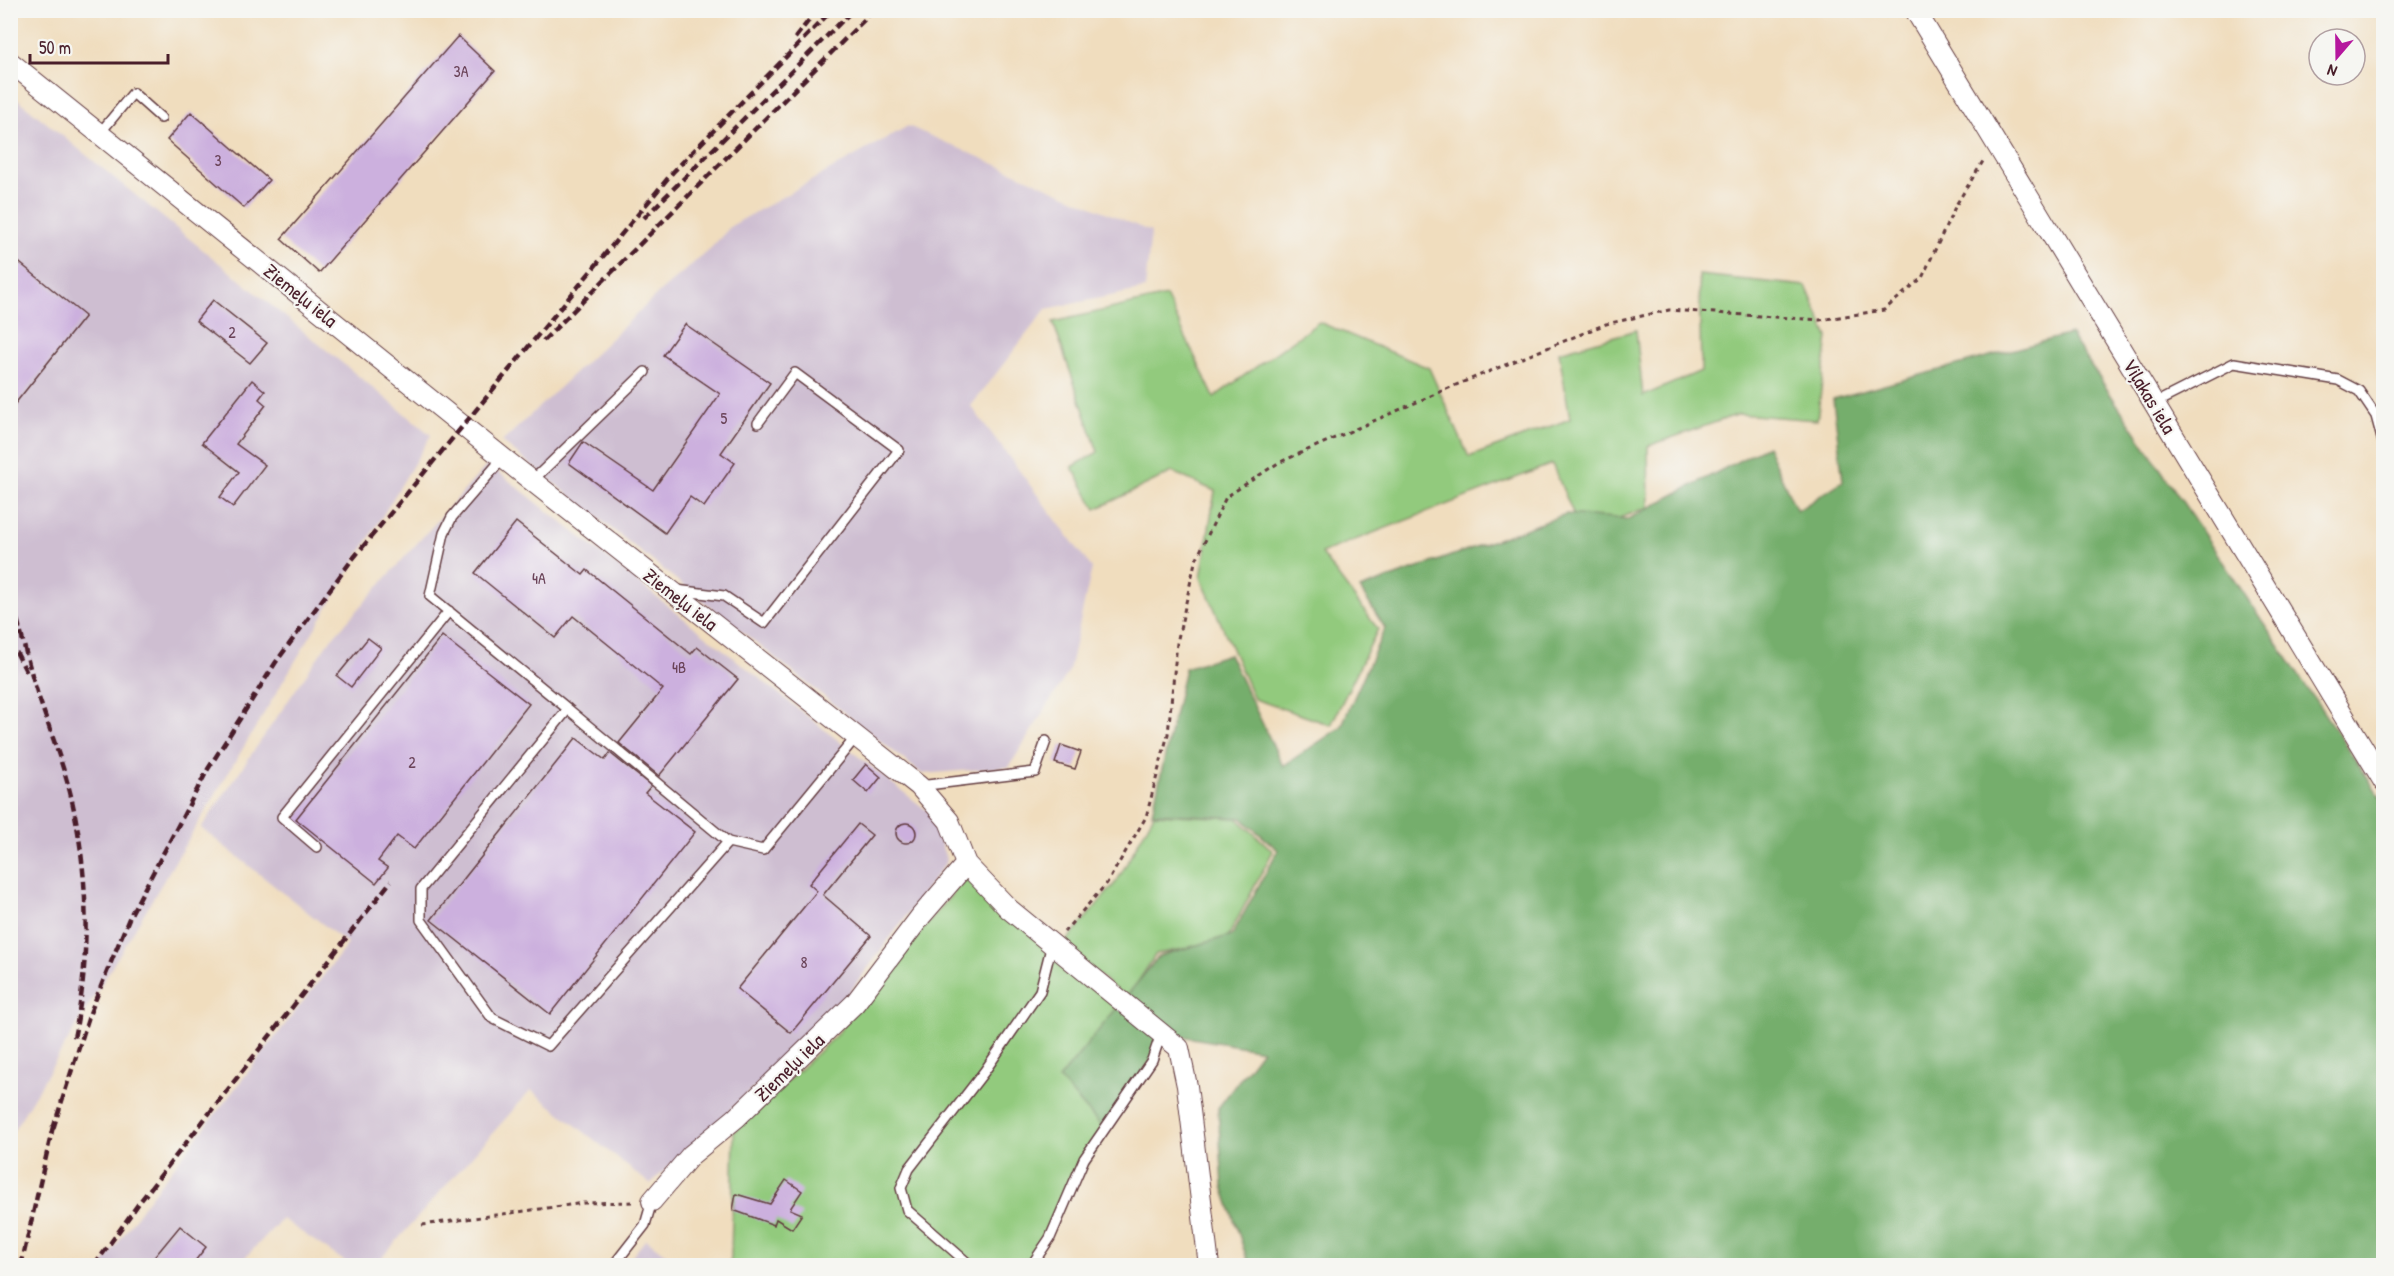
<svg xmlns="http://www.w3.org/2000/svg" width="2394" height="1276" viewBox="0 0 2394 1276" font-family="'Patrick Hand',sans-serif">
	<style>
		.industrial { fill: #cebed1 }
		.green { fill: #92ca7d; stroke: #6e7454; stroke-width: 1.5 }
		.forest { fill: #75ae6c; stroke: #60664c; stroke-width: 1.5 }
		.building { fill: #ccb0de }
		.lines { fill: none; stroke-linecap: round; stroke-linejoin: round }
		.lane-casing { stroke: #633c41; stroke-width: 12 }
		.street-casing { stroke: #633c41; stroke-width: 22 }
		.path { stroke: #633c41; stroke-width: 3; stroke-dasharray: 4.5 4.5; stroke-linecap: butt }
		.lane { stroke: #fff; stroke-width: 9 }
		.street { stroke: #fff; stroke-width: 20 }
		.rail { stroke: #4a1f2b; stroke-width: 4.5; stroke-dasharray: 9 4.5; stroke-linecap: butt }
		.labels { text-anchor: middle; dominant-baseline: central; stroke-width: 4.5; stroke-linejoin: round; paint-order: stroke }
		.number-label { font-size: 16px; fill: #6a4358 }
		.street-label { font-size: 20px; fill: #4a1f2b; stroke: #f6f6f2 }
	</style>
	<rect width="100%" height="100%" fill="#f6f6f2"/>
	<filter id="ink" filterUnits="userSpaceOnUse"><feTurbulence type="fractalNoise" baseFrequency=".0167" numOctaves="2"/><feDisplacementMap in="SourceGraphic" scale="12" xChannelSelector="R" yChannelSelector="G"/><feConvolveMatrix kernelMatrix="1 2 1 2 8 2 1 2 1" color-interpolation-filters="sRGB"/></filter>
	<filter id="wash" filterUnits="userSpaceOnUse"><feTurbulence type="fractalNoise" baseFrequency=".008" numOctaves="4" result="noise"/><feDisplacementMap in="SourceGraphic" scale="24" xChannelSelector="R" yChannelSelector="G"/><feGaussianBlur stdDeviation="1.35" result="paint"/><feColorMatrix in="noise" values="0 0 0 0 0 0 0 0 0 0 0 0 0 0 0 0 0 1.4 0 .05"/><feComposite in="paint" operator="in"/></filter>
	<g filter="url(#wash)">
		<rect width="100%" height="100%" fill="#f0ddbe"/>
		<!-- industrial -->
		<path class="industrial" d="M11 94 431 435 11 1135Z
			M908 126 1151 232 1145 289 1046 309 971 406 1092 568 1069 671 1009 767 922 774 502 442 662 290 710 249 731 226Z
			M488 464 930 813 947 861 833 1015 650 1184 531 1090 375 1265H350L282 1219 238 1265 102 1266 144 1205 348 944 201 828 327 644Z
			M646 1239 680 1265H625Z"/>
		<!-- green -->
		<path class="green" d="M1699 275 1806 286 1828 337 1817 420 1739 414 1648 446 1649 507 1581 532 1552 464 1321 553 1378 629 1331 725 1254 699 1201 578 1215 491 1172 472 1096 509 1072 467 1098 452 1053 322 1166 296 1214 397 1319 322 1429 368 1469 457 1570 419 1559 352 1636 330 1643 396 1701 371Z
			M1154 814 1237 818 1273 851 1226 941 1156 954 1127 999 1063 945 1117 881Z
			M966 877 1159 1041 1029 1265 727 1266 731 1259 734 1132 836 1035Z"/>
		<!-- forest -->
		<path class="forest" d="M2070 334 2383 801V1265H1249L1223 1186 1218 1108 1262 1050 1169 1034 1104 1129 1059 1079 1159 956 1232 935 1278 850 1241 818 1152 813 1185 668 1229 654 1283 766 1341 727 1385 628 1360 589 1566 514 1628 519 1767 446 1797 511 1843 481 1833 399Z"/>
		<g id="blocks">
			<!-- building -->
			<path class="building" d="M458 36 495 71 319 273 281 239Z
				M191 112 269 180 244 208 167 140Z
				M10 255 85 316 10 410Z
				M213 300 267 343 250 363 196 321Z
				M685 324 770 383 721 453 735 463 704 507 690 497 665 533 569 463 583 442 653 490 720 394 663 355Z
				M252 380 265 391 259 399 266 405 236 444 265 465 233 507 220 497 239 472 202 443Z
				M516 522 583 575 587 570 691 654 697 647 738 679 659 776 619 743 663 689 573 616 555 638 475 573Z
				M442 636 529 704 414 849 397 836 378 861 388 868 376 883 296 819Z
				M368 638 381 648 351 687 337 676Z
				M576 738 605 760 610 753 651 786 645 793 695 832 550 1014 431 920Z
				M1061 745 1081 752 1075 769 1055 763Z
				M866 764 881 777 868 793 853 780Z
				M896 833a10 10 0 1 1 20 0a10 10 0 1 1-20 0Z
				M858 824 872 835 823 895 871 936 791 1033 737 989 817 891 809 884Z
				M786 1180 802 1191 790 1209 802 1214 792 1229 776 1219 774 1225 733 1210 736 1194 770 1204Z
				M180 1226 206 1247 191 1266H147Z"/>
		</g>
	</g>
	<g filter="url(#ink)">
		<use href="#blocks" fill-opacity="0" stroke="#633c41" stroke-width="1.5"/>
		<g class="lines">
			<defs>
				<path id="lane" d="M100 133 133 93 161 118
					M2155 403 2234 363 2338 380 2359 391 2376 416 2384 446
					M503 458 452 517 444 533 430 596 568 709
					M532 481 645 372
					M676 590 724 596 764 623 899 450 795 373 758 423
					M919 786 1035 772 1046 741
					M728 842 568 709 421 889V920L492 1018 548 1046 728 842 763 850 856 737
					M317 847 282 817 449 611
					M613 1266 645 1225 652 1201
					M971 1266 907 1210 901 1188 909 1169 984 1072 1040 991 1052 944
					M1031 1266 1050 1238 1084 1159 1152 1060 1161 1034"/>
				<path id="street" d="M1915 10 2384 782
					M10 62 503 458 919 786 949 821 966 864 921 916 855 1003 736 1118 691 1155 652 1201
					M966 864 1009 909 1179 1048 1187 1086 1209 1266"/>
			</defs>
			<!-- lane casing -->
			<use href="#lane" class="lane-casing"/>
			<!-- street casing -->
			<use href="#street" class="street-casing"/>
			<!-- path -->
			<path class="path" d="M1064 932 1107 883 1146 817 1168 734 1177 643 1195 562 1226 497 1278 463 1451 387 1606 324 1669 310 1820 320 1884 310 1922 278 1956 205 1985 158
				M422 1225 584 1203 635 1202"/>
			<!-- lane -->
			<use href="#lane" class="lane"/>
			<!-- street -->
			<use href="#street" class="street"/>
			<!-- rail -->
			<path class="rail" d="M795 38 817 10
				M644 218 853 10
				M543 341 874 10
				M10 594C20 627 27 660 37 692 48 725 61 758 70 792 89 871 91 958 74 1038
				M10 640 27 673
				M53 1129 90 1013 130 916 208 769 276 662 351 561 673 172 832 10
				M21 1266 54 1122
				M94 1266 139 1203 391 881"/>
		</g>
	</g>
	<g class="labels">
		<!-- number labels -->
		<g class="number-label">
			<text x="461" y="71">3A</text>
			<text x="218" y="160">3</text>
			<text x="232" y="332">2</text>
			<text x="724" y="418">5</text>
			<text x="539" y="578">4A</text>
			<text x="679" y="667">4B</text>
			<text x="412" y="762">2</text>
			<text x="804" y="962">8</text>
		</g>
		<!-- street labels -->
		<g class="street-label">
			<text transform="translate(301 295) rotate(39)">Ziemeļu iela</text>
			<text transform="translate(2150 396) rotate(59)">Viļakas iela</text>
			<text transform="translate(681 599) rotate(38)">Ziemeļu iela</text>
			<text transform="translate(789 1067) rotate(-44)">Ziemeļu iela</text>
		</g>
	</g>
	<!-- margin -->
	<rect width="2394" height="1276" fill="none" stroke="#f6f6f2" stroke-width="36"/>
	<!-- north arrow -->
	<g transform="translate(2337 57) rotate(200)"><circle r="28" fill="#f6f6f2" stroke="#b1a0a2" stroke-width="1.5"/>
	<path d="M0-4.5L10 22L0 15L-10 22Z" fill="#b5179e"/>
	<text y="-9" font-size="16" font-weight="bold" text-anchor="middle" fill="#4a1f2b">N</text>
	</g>
	<!-- scale -->
	<path d="M30 54v9h138v-9" fill="none" stroke="#4a1f2b" stroke-width="3"/>
	<text x="39" y="54" font-size="18" fill="#4a1f2b" stroke="#f6f6f2" stroke-width="4.5" paint-order="stroke">50 m</text>
</svg>
